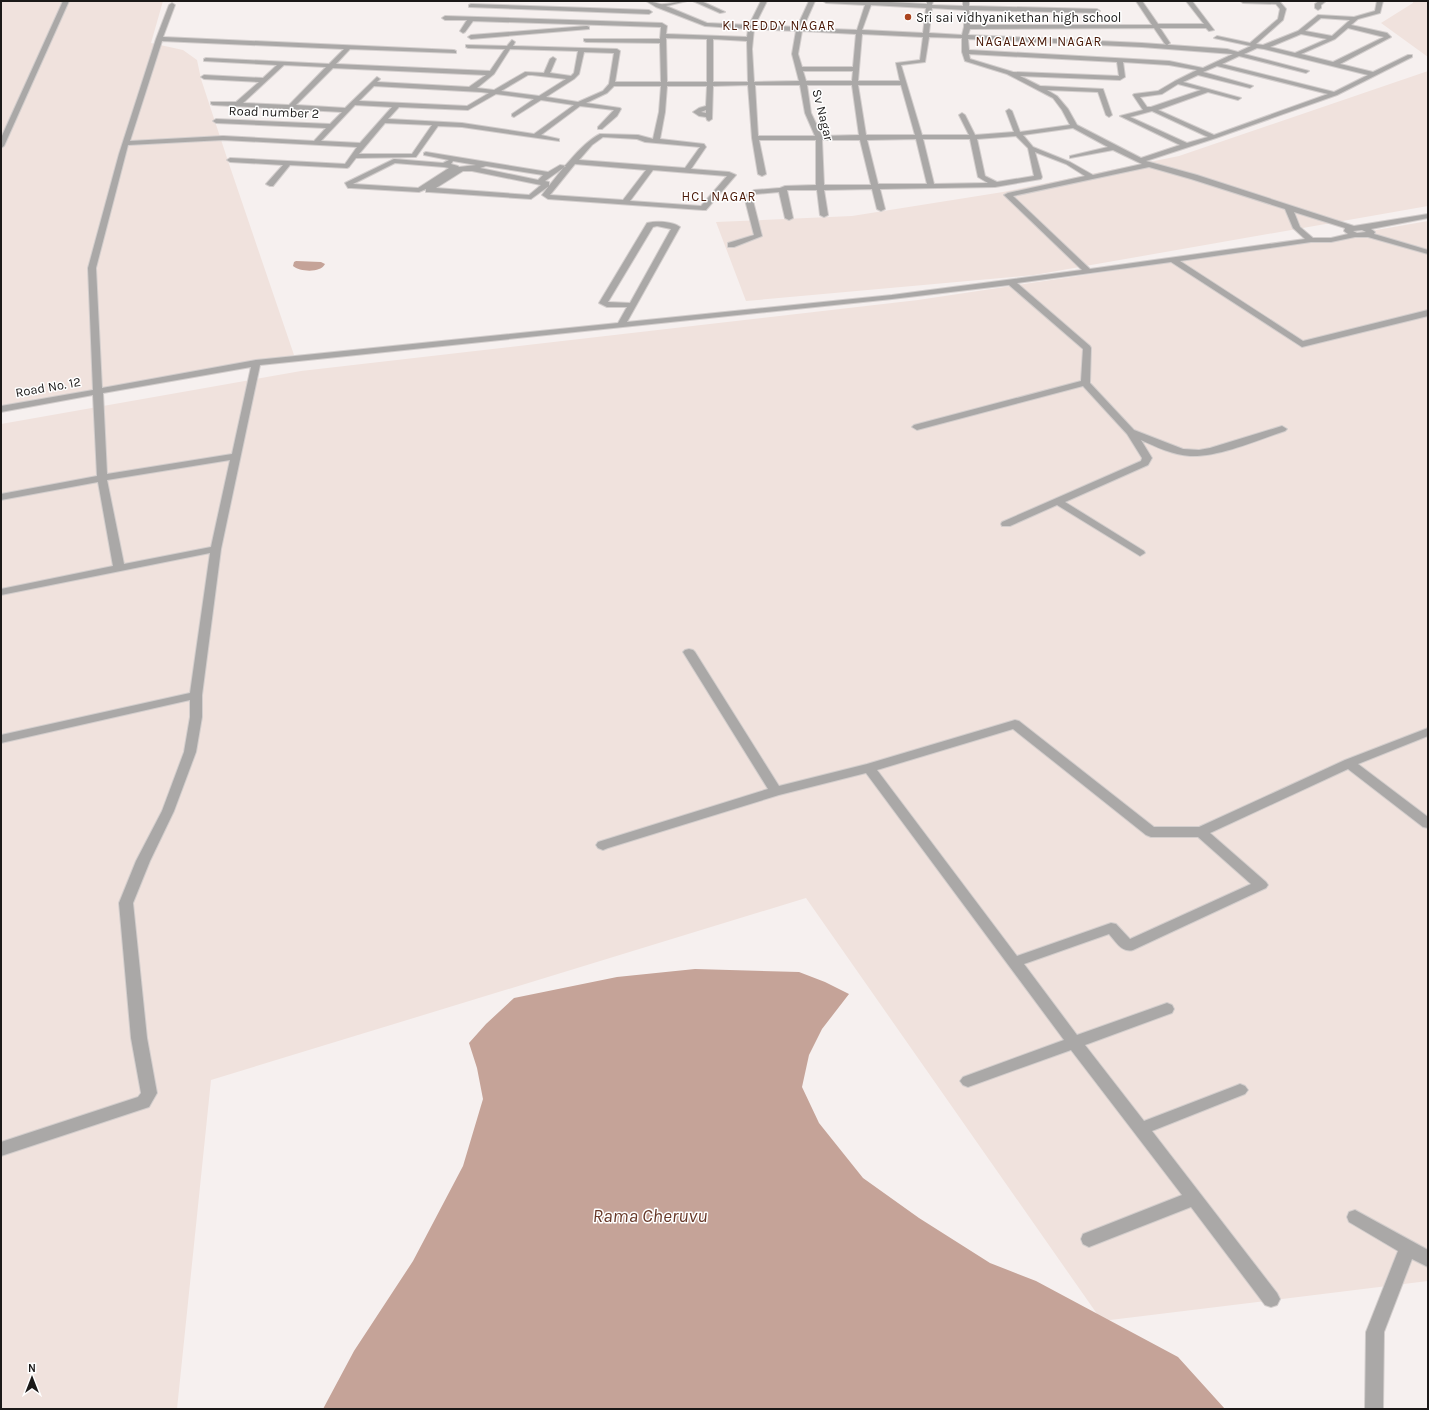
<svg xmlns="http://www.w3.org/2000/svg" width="1429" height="1410" viewBox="0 0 1429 1410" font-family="Karla,sans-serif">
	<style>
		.built { fill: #f0e2dd }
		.water { fill: #c5a398 }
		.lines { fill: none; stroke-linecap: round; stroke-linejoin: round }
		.minor-casing { stroke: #d3cecd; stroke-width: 2 }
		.minor { fill: #aaa8a7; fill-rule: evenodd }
		.poi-dot { fill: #ab441f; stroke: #fff; stroke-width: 1.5 }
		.labels { text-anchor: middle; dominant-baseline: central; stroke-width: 3; stroke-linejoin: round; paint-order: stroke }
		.far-poi-label { font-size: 13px; fill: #1b1918; stroke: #fff; text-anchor: start }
		.far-neighbourhood-label { font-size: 13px; letter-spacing: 1px; fill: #4a1907; stroke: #fff }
		.far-street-label { font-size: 13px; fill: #1b1918; stroke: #fff }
		.near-water-label { font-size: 19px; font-style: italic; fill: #673727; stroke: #fff }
	</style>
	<rect width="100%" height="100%" fill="#f6f0ef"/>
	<!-- built -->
	<path class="built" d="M1 1H163L151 43 183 50 197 60 201 79 228 161 294 355 1 407Z
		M1413 1H1428V57L1381 23 1413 3Z
		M1428 71V206L1034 275 746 301 716 222 852 216 1003 192 1179 156Z
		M1428 221V1281L1102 1321 806 898 211 1080 177 1409H1V424L301 371 918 300 1313 241Z"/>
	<!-- water -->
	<path class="water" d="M296 261 321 262 325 264C321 273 300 272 293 266L294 262Z
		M695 969 799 972 825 982 849 994 822 1029 809 1055 802 1087 819 1123 863 1178 919 1218 990 1263 1036 1281 1178 1357 1225 1409H323L354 1351 413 1261 463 1166 483 1099 477 1068 469 1043 486 1024 514 998 617 977Z"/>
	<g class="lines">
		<defs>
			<path id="minor" d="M63 1H69L4 146 1 148V138Z
				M646 1C652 1 655 3 660 4 665 5 680 1 687 1L666 6 707 23 749 25 761 1H767L755 25 797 27 809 1H815L803 28 857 30 865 5 826 3 823 1H872L927 4V1H933L932 5 963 6V1H969V6L1097 9 1100 11 1097 13 969 10 970 25H1152L1136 1H1142L1158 24H1204L1186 1H1192L1214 30 1209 31 1206 28H1160L1170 43 1167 45 1165 44 1154 28 970 29 968 35 1142 43 1227 49 1238 52 1251 46 1214 38 1217 36 1250 43 1278 19 1280 9 1276 4 1243 3 1240 1H1276L1280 2 1286 9 1283 20 1256 44 1263 45 1298 31 1318 15 1354 17 1375 11 1377 1H1383L1380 13 1358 19 1351 25 1387 33 1391 37 1340 64 1373 72 1408 55H1412V57L1337 95 1216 138 1146 161 1197 175 1354 226 1428 214V218L1371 229 1375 232 1374 234 1428 250V254L1368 237H1355L1331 242H1311L1180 261 1303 341 1428 310V316L1302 347 1171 262 1017 283 1090 346 1091 348 1090 383 1134 430 1183 449 1199 450 1210 448 1282 426 1287 429 1285 431C1257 440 1220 457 1190 456 1173 455 1156 447 1141 440L1152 458 1148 465 1065 502 1144 551 1145 553 1140 556 1057 505 1010 526H1002L1001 524 1002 522 1141 461 1142 458 1127 434 1083 386 917 430 912 427 914 425 1081 381 1083 349 1009 285 892 299 260 365 221 549 202 695V717L196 752 174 811 150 861 133 903 147 1038 157 1093 149 1107 1 1156V1142L138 1097 141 1093 131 1038 119 903 136 861 162 811 184 752 190 717V700L1 743V735L190 693 210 553 1 595V589L113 566 98 482 1 500V494L97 476 93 395 1 412V406L93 390 88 268 119 154 156 39 169 5 172 3 175 5 163 37 454 50 456 51V53L350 49 336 64 490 71 505 49 468 48 466 47V45L507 46 512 40 515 42 513 46 617 49 620 51 615 82H661L660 43 586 42 584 41V39H660L661 27 473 21 465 32 463 33 460 31 467 20H445L442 18 445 16 662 23 667 26 666 34 747 37 748 29 705 26 656 7ZM871 5 926 8 923 33 862 30ZM932 8 964 10V27L962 35 929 33ZM1321 18 1350 20 1332 36 1305 31ZM1348 28 1384 37 1333 62 1301 54 1335 39ZM754 29 796 31 792 54 799 81 754 82 752 49ZM802 31 856 34 853 67H802L798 54ZM862 34 923 37 920 60 896 63 900 81H858ZM1301 34 1327 39 1295 53 1270 47ZM929 37 962 38V52L965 61 1007 74 1053 98 1062 110 1070 125 1020 132 1012 111 1009 109 1006 111 1014 132 975 135 965 115 962 113 959 115 969 135H922L901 65 925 62ZM666 38 707 39V82H667ZM713 39 747 41 748 82H713ZM968 39 1142 47 1233 54 1203 68 1169 61 969 50ZM162 41 344 49 329 64 206 58 204 59V61L277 65 263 78 204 75 201 77 204 79 259 82 236 102H211V104L213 105 342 112 330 124 216 119 213 121 216 123 326 128 314 141 223 136 130 141ZM1257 48 1264 49 1368 75 1334 92 1222 64 1239 56 1306 73 1309 71 1244 54ZM510 49 578 51 574 73 571 76 550 73 556 59 553 57 550 59 544 73 525 72 494 90 477 88 494 74ZM584 52 614 53 609 84 603 91 578 102 546 97 574 79 579 74ZM969 54 1117 62 1119 76 1013 72 970 59ZM1123 62 1169 65 1197 70 1175 81 1158 91 1134 94 1133 95 1143 110 1120 116 1180 145 1141 158 1077 125 1068 109 1057 96 1047 90 1098 92 1106 115 1109 117 1112 115 1103 89 1040 86 1020 76 1120 80 1125 77ZM284 65 326 67 289 105 243 103ZM1217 66 1328 94 1214 135 1158 110 1208 92 1238 100 1241 98 1183 82 1198 75 1250 88 1253 86 1203 72ZM333 68 486 75 469 87 377 82 380 79 377 77 345 108 296 105ZM803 71H853L852 81H806ZM528 75H532L566 79 539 96 501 91ZM1178 84 1201 90 1151 107H1147L1140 97 1162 94ZM748 85 752 138 758 174 762 176 766 174 759 140H816V185L785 186 780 188 754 190 744 196 754 235 728 243V247H734L762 236 752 197 756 194 779 192 785 218 789 220 793 218 787 190H817L820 215 824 217 828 215 824 190 872 189 877 209 881 211 885 209 880 189 995 187 1041 179 1042 177 1035 152 1066 164 1085 176 1008 193 1004 195 1082 270 892 295 627 322 680 227C672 221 656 221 647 223L599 303 607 307H627L618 323 256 360 102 388 96 268 128 145 223 140 357 147 345 164 230 158 227 160 230 162 283 165 266 184 270 186H273L290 165 347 168 349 167 356 158 416 157 438 126 462 127 559 141V139L541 135 580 106 614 110 598 127V129H602L617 116 621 109 620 108 586 103 607 93 614 86H661L659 112 653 139 638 135 600 134C581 143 556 177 542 195L548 199 703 210H706L736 175 729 172 691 169 706 147 704 144 660 139 665 112 667 86H707L706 106 699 108 693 112 699 116 706 117 707 120 709 121 712 119 713 86ZM755 85H800L805 113 815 136H758ZM807 85H852L859 135 822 136 811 113ZM858 85H901L915 135H866ZM374 86 481 92 489 93 467 106 359 101ZM496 94 534 99 512 114V116L514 117 541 100 574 105 534 134 462 123 388 119 399 107 468 110ZM355 105 392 107 360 143 321 141ZM706 110V113L701 112ZM1152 111 1208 137 1187 143 1130 117ZM385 123 432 125 412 154H359ZM1073 128 1108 147 1070 156V158L1113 150 1142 164 1093 175 1070 162 1033 147 1023 135ZM1016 136 1028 148 1034 176 997 182 985 176 977 139ZM603 137 637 139 645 142 700 147 685 168 579 160 592 145ZM916 139 927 184H878L867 140ZM923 139H970L978 177 988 183 934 184ZM822 140H860L871 185H824ZM575 164 646 170 623 200 550 195ZM1149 167 1191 179 1285 209 1293 228 1305 239 1090 269 1013 196ZM653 170 727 176 701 206 630 201ZM1294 212 1345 228 1344 231 1348 234 1331 238H1313L1300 227ZM657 226 671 229 630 303 608 302 653 227ZM1362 230 1366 232 1357 233 1353 231ZM251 367 232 454 107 474 103 393ZM230 460 211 547 124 564 107 480Z
				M693 1H701L725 12 720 13Z
				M1319 1H1326L1321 5V8L1318 10 1315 8V4Z
				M471 4 649 10 652 12 649 14 469 7V5Z
				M587 26 589 27V29L471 39 468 37 471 35Z
				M426 152 548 172 560 165 566 166 545 181 549 182V186L531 199 429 192H426V189L419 192 351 188H348L345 183 394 159 443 163 449 160 424 155V153ZM453 161 476 165 459 167 458 166 451 164ZM395 163 444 167 449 168 418 188 353 184ZM486 166 543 175 538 180 480 168ZM463 171H472L541 185 529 195 436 188Z
				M689 649 693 650 695 652 779 786 867 764 1015 720 1019 721 1154 827H1199L1345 760 1428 728V736L1358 764 1428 817V828L1423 827 1348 769 1210 833 1266 882 1268 885 1266 888 1133 950C1122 953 1116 942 1109 934L1024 964 1077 1035 1167 1003 1172 1005 1174 1009 1172 1013 1085 1045 1144 1121 1235 1086 1240 1084 1245 1086 1248 1090 1245 1094 1152 1131 1277 1293 1280 1299 1277 1305 1271 1307 1265 1305 1191 1207 1089 1247 1083 1244 1081 1239 1083 1234 1182 1195 1071 1050 968 1087 963 1085 960 1081 963 1077 1064 1040 866 773 779 795 608 848 603 850 598 848 596 845 598 842 768 789 683 652 685 650ZM1013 729 1146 835 1151 837H1198L1251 884 1130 939 1116 924 1111 923 1017 956 877 770Z
				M1355 1210 1428 1250V1267L1412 1259 1384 1332 1383 1409H1365L1366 1332 1398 1251 1349 1222 1347 1217 1349 1212Z"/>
		</defs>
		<!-- minor casing -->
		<use href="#minor" class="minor-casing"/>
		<!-- minor -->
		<use href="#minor" class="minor"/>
	</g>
	<!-- markers -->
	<circle class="poi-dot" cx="908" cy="17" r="4"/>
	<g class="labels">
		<!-- far-poi labels -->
		<g class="far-poi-label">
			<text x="916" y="17">Sri sai vidhyanikethan high school</text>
		</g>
		<!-- far-neighbourhood labels -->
		<g class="far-neighbourhood-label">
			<text x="779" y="25">KL REDDY NAGAR</text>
			<text x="1039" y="41">NAGALAXMI NAGAR</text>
			<text x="719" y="196">HCL NAGAR</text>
		</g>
		<!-- far-street labels -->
		<g class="far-street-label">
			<text transform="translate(274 112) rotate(2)">Road number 2</text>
			<text transform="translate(823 115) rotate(76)">Sv Nagar</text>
			<text transform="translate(48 387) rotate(-10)">Road No. 12</text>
		</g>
		<!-- near-water labels -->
		<g class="near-water-label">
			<text x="650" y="1216">Rama Cheruvu</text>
		</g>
	</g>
	<!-- border -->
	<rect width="1429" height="1410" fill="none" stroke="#1b1918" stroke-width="4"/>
	<!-- north arrow -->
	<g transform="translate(32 1378)" stroke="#ffffff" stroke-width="3" paint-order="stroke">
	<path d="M0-3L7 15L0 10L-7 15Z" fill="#1b1918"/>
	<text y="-6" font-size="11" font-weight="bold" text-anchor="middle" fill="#1b1918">N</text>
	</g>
</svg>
